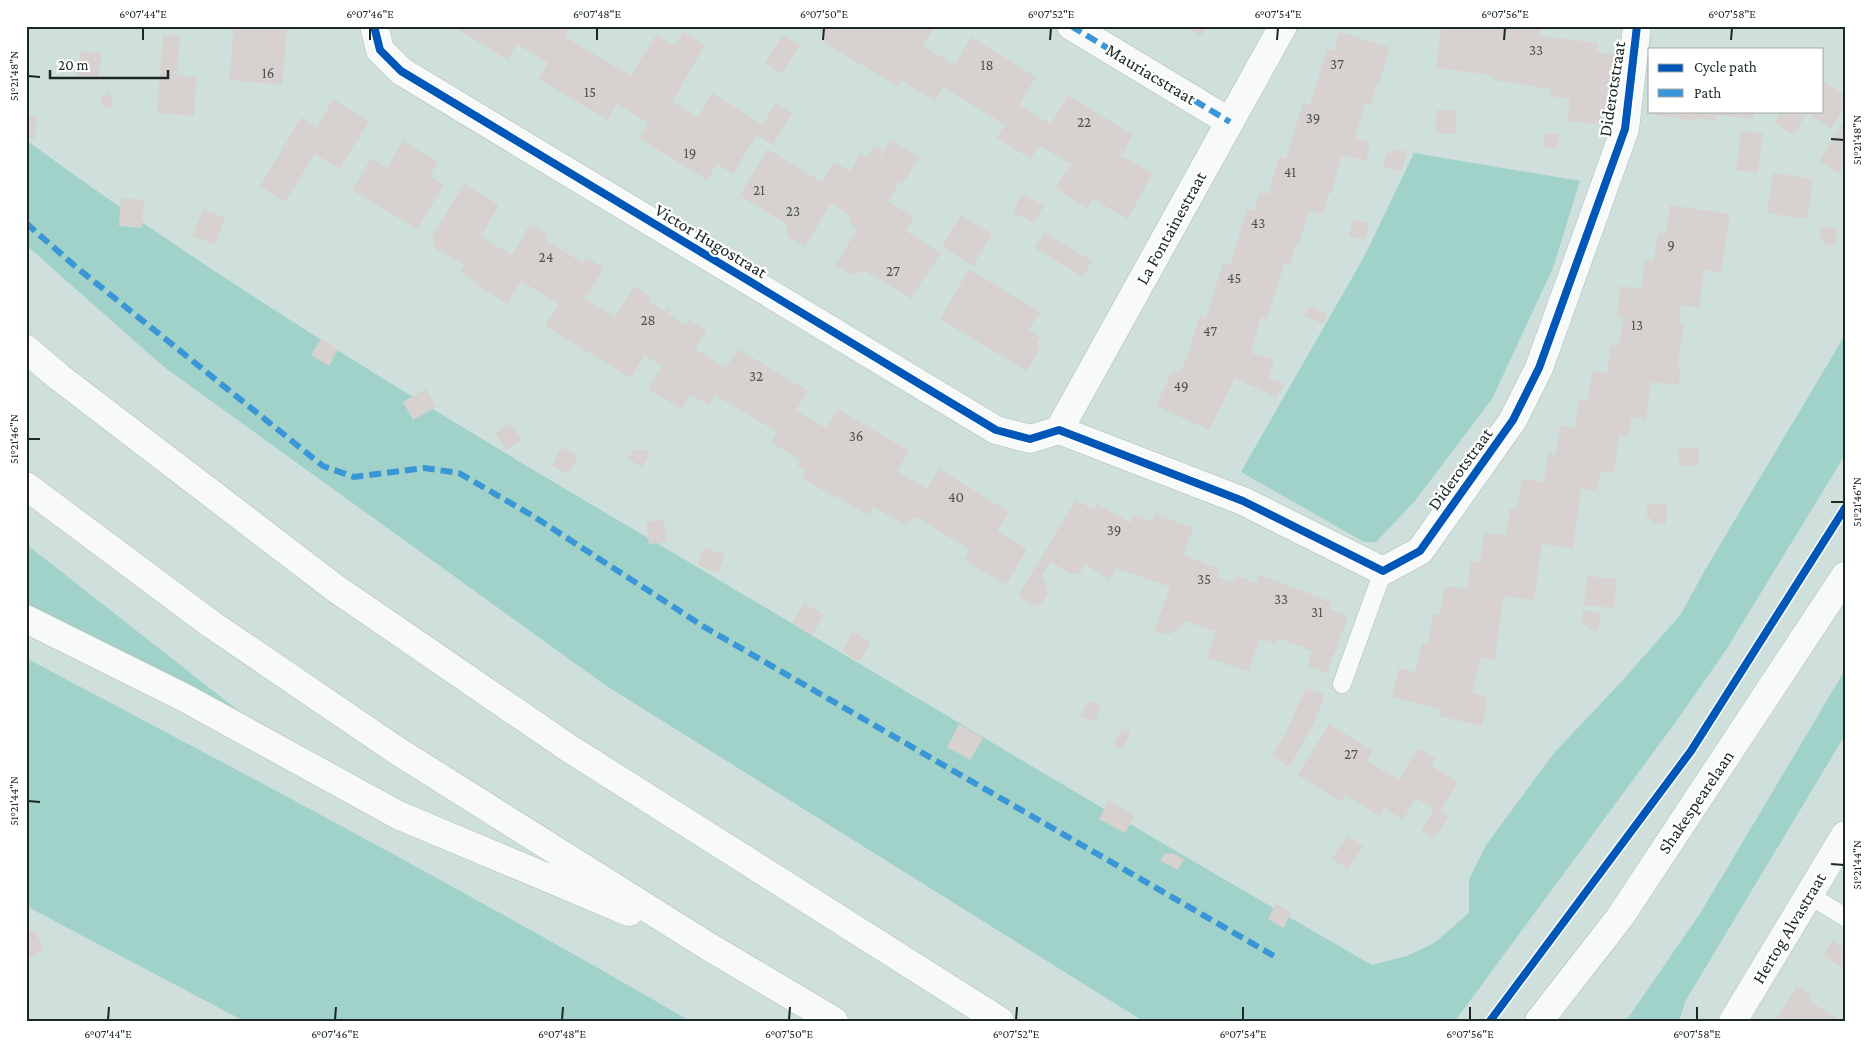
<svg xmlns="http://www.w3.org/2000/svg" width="1871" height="1047" viewBox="0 0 1871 1047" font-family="'Crimson Pro',serif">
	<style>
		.green { fill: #a1d2ca }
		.building { fill: #d7d2d0 }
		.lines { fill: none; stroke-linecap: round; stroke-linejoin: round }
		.lane-casing { stroke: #afbcba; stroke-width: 19 }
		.street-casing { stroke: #afbcba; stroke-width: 29 }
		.secondary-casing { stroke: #afbcba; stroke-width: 29 }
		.highway-casing { stroke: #afbcba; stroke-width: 29 }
		.lane { stroke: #f8fafa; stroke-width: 18 }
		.street { stroke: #f8fafa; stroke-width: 28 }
		.secondary { stroke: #f8fafa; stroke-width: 28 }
		.highway { stroke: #f8fafa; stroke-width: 28 }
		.quiet { stroke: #3a96d6; stroke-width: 6; stroke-dasharray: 12 6; stroke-linecap: butt }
		.cycleway-casing { stroke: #fff; stroke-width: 11 }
		.cycleway { stroke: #0057b8; stroke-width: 8 }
		.ticks { fill: none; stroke: #1c2826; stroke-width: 2 }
		.labels { text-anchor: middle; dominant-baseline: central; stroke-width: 4.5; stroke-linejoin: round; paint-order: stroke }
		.number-label { font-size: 15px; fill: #4b5250 }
		.street-label { font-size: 18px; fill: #1c2826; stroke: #fff }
		.neatline { fill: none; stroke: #1c2826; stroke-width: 2 }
		.ticks-label { font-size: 12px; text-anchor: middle; fill: #1c2826 }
	</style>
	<rect width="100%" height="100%" fill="#cedfdc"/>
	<!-- green -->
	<path class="green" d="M26 140C244 300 477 437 709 574 929 705 1149 837 1372 965L1407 956 1434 943 1469 913V879L1486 845 1554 753 1623 680 1681 614 1705 570 1845 335V455L1726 650 1675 723 1455 1021H1143L605 685 164 367 26 245Z
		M1414 153 1580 181 1553 268 1492 399 1414 502 1376 542H1364L1241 472 1364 257Z
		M26 544 249 719 26 603Z
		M26 658C249 776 472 894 690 1021H244L26 906Z
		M1845 670V735L1686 1000 1679 1021H1626L1701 912Z"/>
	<!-- building -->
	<path class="building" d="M234 26H287L282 85 229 80Z
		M452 26H559L568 31 565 37 631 76 656 35 674 46 683 32 705 45 672 102 698 117 712 93 763 125 775 103 792 113 773 145 756 135 733 174 717 164 707 180 639 138 648 123 617 104 608 120 539 79 548 63 517 44 508 60Z
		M823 26H935L923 46 955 65 971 37 1036 77 1019 105 1051 124 1068 95 1133 135 1121 156 1153 173 1128 219 1093 199 1087 208 1055 188 1071 164 1039 145 1031 159 997 138 1005 125 943 87 935 101 901 80 898 86 822 42 826 35 820 31Z
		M1184 26H1207L1201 36Z
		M1441 26H1525L1541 28 1540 36 1598 43 1597 52 1616 55 1606 125 1567 121 1570 99 1550 96 1551 89 1493 80V75L1436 68Z
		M1339 32 1390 47 1379 83 1377 82 1371 104 1365 103 1355 138 1367 141 1370 146 1366 161 1342 155 1331 194 1329 193 1323 214 1309 210 1298 245 1296 244 1290 264 1285 262 1267 319 1261 317 1251 353 1274 359 1269 378 1285 384 1276 397 1235 378 1209 430 1156 406 1173 369 1180 372 1188 355 1199 317 1206 319 1223 263 1230 265 1247 209 1254 211 1260 192 1268 194 1279 157 1286 159 1303 103 1310 105 1327 49 1334 51Z
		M163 35 180 36 177 75 197 77 194 116 157 113Z
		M783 35 800 45 782 74 765 63Z
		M81 51 102 54 98 80 77 76Z
		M1822 81 1845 95V106L1831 129 1807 113 1794 135 1774 123 1781 111H1822Z
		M109 93 114 105 105 109 100 97Z
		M333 99 369 121 340 169 315 154 285 202 260 186 301 117 317 127Z
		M1437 110H1456L1455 134 1435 133Z
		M1656 111H1754L1753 119 1716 115 1715 121 1694 118V121L1655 115Z
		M26 117H37L35 139 26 138Z
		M1845 120V164L1839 173 1819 161Z
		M1741 131 1763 134 1758 173 1736 170Z
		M1545 133 1559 134 1557 148 1544 147Z
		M890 140 919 157 903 183 900 181 888 201 914 217 906 231 941 253 909 301V297L865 271 852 275 835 265 857 230 853 227 847 213 831 203 805 247 788 237 787 224 742 197 740 199H738L767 149 822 182 834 162 850 171 860 153 867 158 874 145 883 150 876 163 877 164Z
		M403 141 438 162 430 176 444 185 417 229 352 190 371 158 387 168Z
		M1396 149 1407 152 1401 172 1383 166 1386 154Z
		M1773 173 1813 179 1807 219 1767 213Z
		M464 184 499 205 481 236 495 245 512 255 530 224 548 234 545 240 563 251 566 246 568 247 565 252 583 263 586 257 604 268 585 299 615 317 634 286 651 297 648 302 666 312 669 307 671 309 668 314 686 325 689 320 707 330 695 349 711 359 726 368 738 349 808 391 796 410 812 420 826 428 838 409 909 451 897 471 927 489 939 469 1009 512 997 531 1027 549 1006 585 964 560 969 549 916 517 906 525 873 507 868 515 835 496 834 497 803 478 805 471 797 467 801 460 771 443 777 432 715 395 709 405 690 395 682 409 648 389 662 366 644 355 631 378 545 326 559 304 521 281 507 304 475 284 476 282 460 272 464 265 435 248 432 237Z
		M1022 194 1044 206 1034 223 1013 212Z
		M121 198 144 200 142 228 119 226Z
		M1670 205 1730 214 1721 272 1704 270 1699 308 1681 305 1679 324H1684L1678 364 1680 369 1679 385 1651 382 1646 420 1631 417 1629 436 1619 434 1614 473 1600 472 1597 491 1581 488 1573 549 1542 544 1534 600 1503 596 1495 660 1481 657 1472 693 1484 696 1487 702 1482 726 1439 716 1440 709 1392 697 1399 668 1415 672 1422 643 1428 644 1433 614 1440 615 1445 586 1467 589 1471 561 1480 562 1484 533 1506 535 1510 508H1517L1522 479 1544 482 1548 453 1556 455 1560 425 1575 428 1579 399 1588 400 1592 371 1607 373 1611 345 1619 346 1623 318 1617 317 1620 286 1641 289 1645 260 1654 261 1658 233 1666 234Z
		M203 209 225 218 215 244 192 236Z
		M961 215 992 234 973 266 942 246Z
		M1353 220 1369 223 1365 240 1349 236Z
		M1821 227 1837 229 1835 245 1825 244 1820 237Z
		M1044 232 1092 261 1083 277 1035 248Z
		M969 269 1040 312 1029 330 1040 337 1036 345 1040 348 1027 371 940 319Z
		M1309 306 1327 315 1323 324 1304 316Z
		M321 339 338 349 329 366 311 355Z
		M426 389 436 407 413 420 403 402Z
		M510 423 522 440 506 450 495 433Z
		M561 447 578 456 568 474 552 466Z
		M1699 448V465L1680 466 1678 449Z
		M642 449 650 453 642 467 628 459 633 450Z
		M1076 500 1094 510 1097 504 1131 523 1134 515 1152 522 1155 514 1193 528 1183 555 1219 569 1217 577 1234 583 1237 576 1256 583 1259 575 1332 602 1329 609 1348 616 1327 673 1307 666 1312 651 1278 638 1276 644 1260 638 1248 672 1207 657 1216 632 1184 621 1180 628 1171 634 1156 633 1154 632 1170 587 1116 568 1109 579 1084 564 1080 573 1071 574 1051 562 1041 577 1044 578 1048 594 1042 603 1033 606 1018 596Z
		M1648 503 1667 505 1666 524 1654 523 1646 514Z
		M664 520 667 542 649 544 646 522Z
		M704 547 725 555 718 573 697 565Z
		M1587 576 1617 579 1614 608 1584 605Z
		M804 603 824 615 812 635 792 623Z
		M1583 610 1602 613 1598 630 1588 629 1581 620Z
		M853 631 871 642 859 662 842 651Z
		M1306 688 1325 695 1312 727 1289 767 1272 756 1285 734Z
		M1088 701 1101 706 1095 722 1081 716Z
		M959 724 983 738 970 760 947 747Z
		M1329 724 1373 751 1367 761 1399 780 1418 748 1436 759 1431 766 1458 782 1440 812 1448 817 1435 838 1421 831 1434 809 1416 798 1403 820 1384 808 1380 816 1345 795 1341 802 1298 775Z
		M1122 728 1131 732 1122 749 1113 745Z
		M1109 801 1135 815 1125 833 1099 819Z
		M1347 836 1363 846 1348 869 1332 859Z
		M1172 853 1184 859 1178 870 1161 861 1164 854Z
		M1276 904 1291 912 1284 928 1268 919Z
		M34 930 44 949 26 959V933Z
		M1833 940 1845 947V969L1823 956Z
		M1797 986 1812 996 1809 1001 1841 1021H1775Z"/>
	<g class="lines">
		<defs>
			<path id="lane" d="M1342 684 1383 571
				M1809 895 1845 917"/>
			<path id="street" d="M374 26 380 50 401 71 996 430 1030 439 1059 430
				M1071 26 1230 122
				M1059 430 1243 501 1383 571 1420 551 1513 420 1539 368 1625 129 1637 26
				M1059 430 1283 26
				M1733 1021 1845 835"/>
			<path id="secondary" d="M1539 1021 1620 917 1845 576"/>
			<path id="highway" d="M26 349 59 377 335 588 567 747 1000 1021
				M26 486 211 624 396 750 706 945 834 1021
				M26 619 185 698 398 815 629 912"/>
		</defs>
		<!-- lane casing -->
		<use href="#lane" class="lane-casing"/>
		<!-- street casing -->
		<use href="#street" class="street-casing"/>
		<!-- secondary casing -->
		<use href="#secondary" class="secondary-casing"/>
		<!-- highway casing -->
		<use href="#highway" class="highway-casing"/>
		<!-- lane -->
		<use href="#lane" class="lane"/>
		<!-- street -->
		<use href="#street" class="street"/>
		<!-- secondary -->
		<use href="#secondary" class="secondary"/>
		<!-- highway -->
		<use href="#highway" class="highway"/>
		<!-- quiet -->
		<path class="quiet" d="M1071 26 1230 122
			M26 223 76 267 323 466 354 477 424 468 459 473 533 516 706 628 1274 956"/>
		<defs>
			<path id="cycleway" d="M374 26 380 50 401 71 996 430 1030 439 1059 430 1243 501 1383 571 1420 551 1513 420 1539 368 1625 129 1637 26
				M1490 1021 1691 751 1845 508"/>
		</defs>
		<!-- cycleway casing -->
		<use href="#cycleway" class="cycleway-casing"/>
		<!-- cycleway -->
		<use href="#cycleway" class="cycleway"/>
	</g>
	<!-- ticks -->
	<path class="ticks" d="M143 40V28M370 40V28M597 40V28M823 40 824 28M1050 40 1051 28M1277 40 1278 28M1504 40 1505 28M1731 40 1732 28M28 76 40 77M1831 139 1844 140M28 439H40M1831 502H1844M28 801 40 802M1831 864 1844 865M108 1020 109 1007M335 1020 336 1007M562 1020 563 1007M789 1020 790 1007M1016 1020 1017 1007M1243 1020V1007M1470 1020V1007M1697 1020V1007"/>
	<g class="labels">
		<!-- number labels -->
		<g class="number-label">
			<text x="1536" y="50">33</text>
			<text x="1337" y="64">37</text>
			<text x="987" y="65">18</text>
			<text x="268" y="73">16</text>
			<text x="590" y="92">15</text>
			<text x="1313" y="118">39</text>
			<text x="1084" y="122">22</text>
			<text x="690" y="153">19</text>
			<text x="1290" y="172">41</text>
			<text x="759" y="190">21</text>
			<text x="793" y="211">23</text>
			<text x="1258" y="223">43</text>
			<text x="1671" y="245">9</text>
			<text x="546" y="257">24</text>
			<text x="893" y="271">27</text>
			<text x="1234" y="278">45</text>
			<text x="648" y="320">28</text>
			<text x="1637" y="325">13</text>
			<text x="1210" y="331">47</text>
			<text x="756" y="376">32</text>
			<text x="1181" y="386">49</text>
			<text x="856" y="436">36</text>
			<text x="956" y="497">40</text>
			<text x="1114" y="530">39</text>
			<text x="1204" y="579">35</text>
			<text x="1281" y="599">33</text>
			<text x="1317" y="612">31</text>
			<text x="1351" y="754">27</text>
		</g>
		<!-- street labels -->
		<g class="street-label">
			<text transform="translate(1151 74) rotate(31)">Mauriacstraat</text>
			<text transform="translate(1612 89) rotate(-81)">Diderotstraat</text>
			<text transform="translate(1171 228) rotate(-61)">La Fontainestraat</text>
			<text transform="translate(711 241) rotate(31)">Victor Hugostraat</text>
			<text transform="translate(1460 469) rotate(-54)">Diderotstraat</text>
			<text transform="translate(1696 802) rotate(-56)">Shakespearelaan</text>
			<text transform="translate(1789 928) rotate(-59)">Hertog Alvastraat</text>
		</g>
	</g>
	<!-- border -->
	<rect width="1871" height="1047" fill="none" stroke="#ffffff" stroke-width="55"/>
	<!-- legend -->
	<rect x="1648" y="48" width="175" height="65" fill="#ffffff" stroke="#a4a9a8"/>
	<rect x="1658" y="64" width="25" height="8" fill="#0057b8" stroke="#a4a9a8"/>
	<text x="1694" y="72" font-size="15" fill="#1c2826">Cycle path</text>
	<rect x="1658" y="89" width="25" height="8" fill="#3a96d6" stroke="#a4a9a8"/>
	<text x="1694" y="98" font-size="15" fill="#1c2826">Path</text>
	<!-- scale -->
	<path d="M50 70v8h118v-8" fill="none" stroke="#1c2826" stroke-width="2.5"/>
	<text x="58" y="70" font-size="15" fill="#1c2826" stroke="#ffffff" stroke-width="4" paint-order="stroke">20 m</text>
	<rect x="28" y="28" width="1816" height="992" class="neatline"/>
	<g class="ticks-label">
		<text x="143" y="18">6°07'44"E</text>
		<text x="370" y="18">6°07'46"E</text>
		<text x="597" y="18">6°07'48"E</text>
		<text x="824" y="18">6°07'50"E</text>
		<text x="1051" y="18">6°07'52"E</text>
		<text x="1278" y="18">6°07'54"E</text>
		<text x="1505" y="18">6°07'56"E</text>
		<text x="1732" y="18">6°07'58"E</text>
		<text transform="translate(14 76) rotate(-90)" y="4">51°21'48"N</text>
		<text transform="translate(1857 140) rotate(-90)" y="4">51°21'48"N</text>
		<text transform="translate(14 439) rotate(-90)" y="4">51°21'46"N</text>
		<text transform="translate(1857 502) rotate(-90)" y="4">51°21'46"N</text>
		<text transform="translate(14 801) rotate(-90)" y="4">51°21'44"N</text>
		<text transform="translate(1857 865) rotate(-90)" y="4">51°21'44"N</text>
		<text x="108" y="1038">6°07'44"E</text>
		<text x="335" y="1038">6°07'46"E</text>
		<text x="562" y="1038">6°07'48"E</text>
		<text x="789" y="1038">6°07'50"E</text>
		<text x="1016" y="1038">6°07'52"E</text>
		<text x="1243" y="1038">6°07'54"E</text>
		<text x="1470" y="1038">6°07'56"E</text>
		<text x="1697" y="1038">6°07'58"E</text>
	</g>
</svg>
